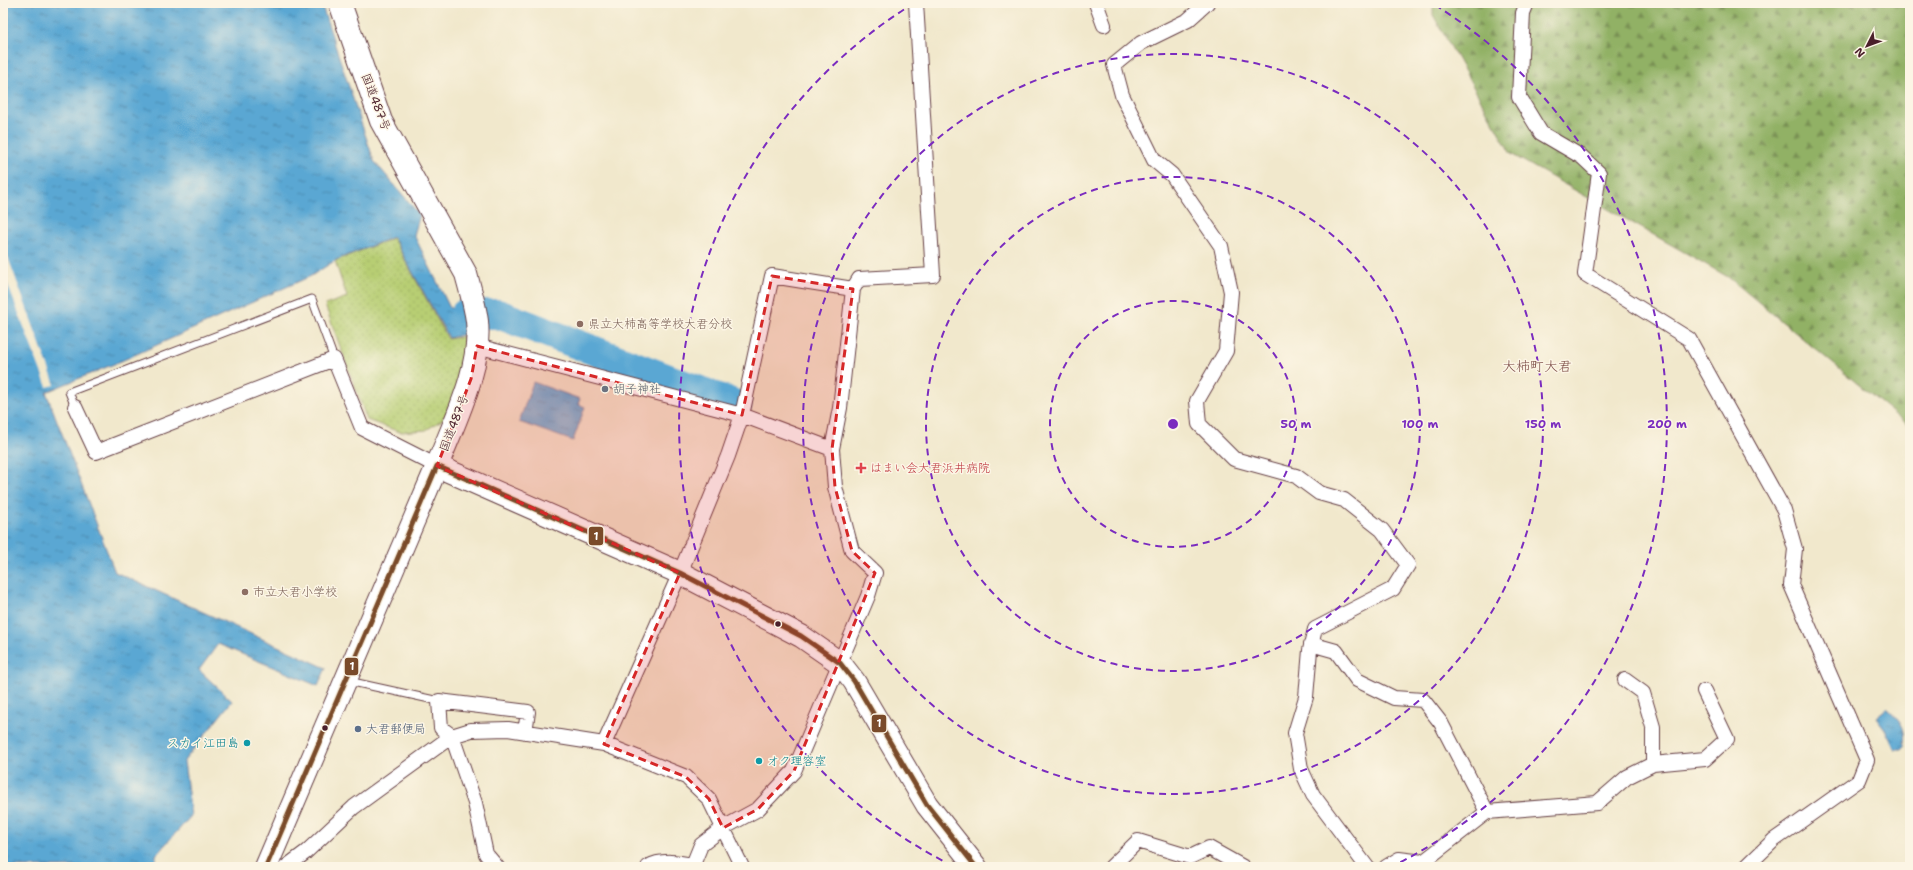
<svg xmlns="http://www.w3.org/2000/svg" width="1913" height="870" viewBox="0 0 1913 870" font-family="'Shantell Sans','Klee One',sans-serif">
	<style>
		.forest { fill: url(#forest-firs); stroke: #6e6848 }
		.park { fill: url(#park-dots); stroke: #80764f }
		.water { fill: url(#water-ripples); stroke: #52637f }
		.pier { fill: #f1e8cc }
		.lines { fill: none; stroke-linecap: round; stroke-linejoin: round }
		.river { stroke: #5aa7d3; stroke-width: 30 }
		.lane-casing { stroke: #633d43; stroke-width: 9 }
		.street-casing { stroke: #633d43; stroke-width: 16 }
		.primary-casing { stroke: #633d43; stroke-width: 24 }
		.highway-casing { stroke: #633d43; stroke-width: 24 }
		.lane { stroke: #fff; stroke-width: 7 }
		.street { stroke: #fff; stroke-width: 14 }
		.primary { stroke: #fff; stroke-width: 22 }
		.highway { stroke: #fff; stroke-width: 22 }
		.bus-1-casing { stroke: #fcf5e5; stroke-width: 8 }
		.bus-1 { stroke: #7a4b2a; stroke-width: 5 }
		.marked { fill: #d62828; fill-opacity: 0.2; stroke: #d62828; stroke-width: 3; stroke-dasharray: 8 5; stroke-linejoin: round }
		.ring { fill: none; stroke: #7b2cbf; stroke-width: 2; stroke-dasharray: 7 5 }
		.education-dot { fill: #8d6e63; stroke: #fcf5e5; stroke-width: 1.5 }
		.worship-dot { fill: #6b7280; stroke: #fcf5e5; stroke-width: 1.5 }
		.health-dot { fill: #e0444e; stroke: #fcf5e5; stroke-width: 1.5 }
		.bus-dot { fill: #4a1f2b; stroke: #fcf5e5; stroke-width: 1.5 }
		.service-dot { fill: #5c6f8a; stroke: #fcf5e5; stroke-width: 1.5 }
		.culture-dot { fill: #0f9aa8; stroke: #fcf5e5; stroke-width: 1.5 }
		.labels { text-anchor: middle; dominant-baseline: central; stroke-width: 3; stroke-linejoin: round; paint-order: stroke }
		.street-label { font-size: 12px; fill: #4a1f2b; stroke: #fcf5e5 }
		.education-label { font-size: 12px; fill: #785e54; stroke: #fcf5e5; text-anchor: start }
		.worship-label { font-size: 12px; fill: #5b616d; stroke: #fcf5e5; text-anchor: start }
		.health-label { font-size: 12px; fill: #be3a42; stroke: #fcf5e5; text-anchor: start }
		.service-label { font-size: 12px; fill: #4e5e75; stroke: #fcf5e5; text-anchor: start }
		.culture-label { font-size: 12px; fill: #0d838f; stroke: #fcf5e5; text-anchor: end }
		.quarter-label { font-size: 14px; fill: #7c4c47; stroke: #fcf5e5 }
		.centre { fill: #7b2cbf; stroke: #fcf5e5; stroke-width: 2 }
		.ring-label { font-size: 12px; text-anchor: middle; font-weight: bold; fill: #7b2cbf; stroke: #fcf5e5; stroke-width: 3; stroke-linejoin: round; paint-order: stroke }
		.line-badge { stroke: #fcf5e5; stroke-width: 1.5 }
		.badge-label { font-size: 11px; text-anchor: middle; font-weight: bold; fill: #fff }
	</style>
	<defs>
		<pattern id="forest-firs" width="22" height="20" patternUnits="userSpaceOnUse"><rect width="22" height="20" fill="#91b165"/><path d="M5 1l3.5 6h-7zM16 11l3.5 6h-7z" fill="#788f53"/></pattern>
		<pattern id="park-dots" width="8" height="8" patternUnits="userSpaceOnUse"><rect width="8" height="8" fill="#b7ce73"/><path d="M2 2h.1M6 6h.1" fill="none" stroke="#9fb064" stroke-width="1.8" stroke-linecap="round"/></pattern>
		<pattern id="water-ripples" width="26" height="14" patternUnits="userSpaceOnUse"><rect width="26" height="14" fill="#5aa7d3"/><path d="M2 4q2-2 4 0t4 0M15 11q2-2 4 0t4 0" fill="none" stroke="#4c87ab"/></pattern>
	</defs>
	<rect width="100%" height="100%" fill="#fcf5e5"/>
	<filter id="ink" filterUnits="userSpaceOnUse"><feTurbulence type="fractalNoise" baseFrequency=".025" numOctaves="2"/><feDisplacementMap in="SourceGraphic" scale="8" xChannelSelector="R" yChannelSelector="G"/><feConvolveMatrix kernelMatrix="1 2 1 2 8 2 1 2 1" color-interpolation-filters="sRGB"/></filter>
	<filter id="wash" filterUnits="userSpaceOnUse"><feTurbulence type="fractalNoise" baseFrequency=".012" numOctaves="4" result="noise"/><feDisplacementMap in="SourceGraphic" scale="16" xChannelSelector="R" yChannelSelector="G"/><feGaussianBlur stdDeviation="0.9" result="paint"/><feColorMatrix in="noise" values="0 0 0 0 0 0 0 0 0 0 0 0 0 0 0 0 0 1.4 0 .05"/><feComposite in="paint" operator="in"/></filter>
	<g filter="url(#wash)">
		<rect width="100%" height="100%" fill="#f1e8cc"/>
		<!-- forest -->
		<path class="forest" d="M1433 3H1910V427L1728 277 1511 154 1433 15Z"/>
		<!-- park -->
		<path class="park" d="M393 238 448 339 468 336 470 354 451 409 445 418 426 430 400 432 367 420 325 305 347 297 335 261Z"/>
		<!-- water -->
		<path class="water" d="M3 3H321L374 161 420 215 414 235 450 308H464L466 321 465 334 449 338 393 237 336 260 311 276 119 362 46 392 115 572 326 668 318 686 218 644 199 670 232 701 184 761 191 816 156 855V867H3Z
			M533 382 580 399 578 404 585 407 573 441 519 422Z
			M1887 708C1898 718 1907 727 1904 743L1906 745 1902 749H1895L1885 729 1876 717Z"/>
		<!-- pier -->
		<path class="pier" d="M3 244 55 385 47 387 3 272Z"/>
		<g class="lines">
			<!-- river -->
			<path class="river" d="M465 314H498L737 405"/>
		</g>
	</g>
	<g filter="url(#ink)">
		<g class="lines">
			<defs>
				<path id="lane" d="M75 407 69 392 312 299 334 359
					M348 681 439 701"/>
				<path id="street" d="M1096 3 1104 25
					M1207 3 1188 20 1141 43 1114 65 1122 95 1154 160 1172 175 1221 246 1231 292 1226 351 1197 401 1199 424 1234 459 1296 476 1319 493 1344 500 1382 530 1408 565 1393 589 1315 629 1310 650 1306 697 1295 733 1301 769 1313 795 1367 867
					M1527 3 1523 13 1519 97 1541 133 1582 157 1599 173 1585 274 1689 339 1784 510 1795 549 1791 585 1867 760 1859 780 1774 840 1746 867
					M477 346 742 415 832 449
					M75 407 96 452 334 359 362 428 437 466
					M1311 644 1336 651 1357 680 1394 698 1423 700 1441 723 1487 812
					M1625 680 1643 693 1653 727V764
					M604 744 680 573 728 456 742 415 772 276 853 289
					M286 867 306 852 354 807 452 736 471 730 508 729 604 744 686 777 709 799 742 867
					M497 867 486 854 475 803 452 736 441 728 439 701 528 712 525 732
					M648 867C661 859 679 862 693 865
					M692 867 701 845 723 828 758 809 794 771 868 596 875 573 852 551 835 487 832 449 840 408 853 289 859 279 933 275 916 3
					M1111 867 1138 841 1190 857 1209 848 1243 867
					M1386 867 1399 859 1423 862 1487 812 1597 803 1627 777 1653 764 1705 759 1727 739 1704 691"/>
				<path id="primary" d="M266 867 437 466"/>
				<path id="highway" d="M340 3 381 121 466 274C470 289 475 305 477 321 482 369 454 422 437 466L680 573 801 636 840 663 854 681 927 805 976 867"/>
			</defs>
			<!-- lane casing -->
			<use href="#lane" class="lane-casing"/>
			<!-- street casing -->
			<use href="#street" class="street-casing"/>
			<!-- primary casing -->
			<use href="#primary" class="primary-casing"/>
			<!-- highway casing -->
			<use href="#highway" class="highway-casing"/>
			<!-- lane -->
			<use href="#lane" class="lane"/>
			<!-- street -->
			<use href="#street" class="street"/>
			<!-- primary -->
			<use href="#primary" class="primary"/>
			<!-- highway -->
			<use href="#highway" class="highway"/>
			<defs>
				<path id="bus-1" d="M437 466 680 573 801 636 840 663 854 681 927 805 976 867
					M266 867 437 466"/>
			</defs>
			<!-- bus-1 casing -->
			<use href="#bus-1" class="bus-1-casing"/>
			<!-- bus-1 -->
			<use href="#bus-1" class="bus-1"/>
		</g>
	</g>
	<!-- marked area -->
	<path class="marked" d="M772 276 853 289 832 449 835 487 852 551 875 573 794 771 758 809 723 828 709 799 686 777 604 744 680 573 437 466 471 379 477 346 742 415Z"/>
	<!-- distance rings -->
	<g class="ring">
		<circle cx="1173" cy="424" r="123"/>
		<circle cx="1173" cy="424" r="247"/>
		<circle cx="1173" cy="424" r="370"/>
		<path d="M953 866A494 494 0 0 1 911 5M1435 5A494 494 0 0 1 1393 866"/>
	</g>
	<!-- markers -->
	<g class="education-dot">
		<circle cx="580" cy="324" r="4"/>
		<circle cx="245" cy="592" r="4"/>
	</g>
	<circle class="worship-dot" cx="605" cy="389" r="4"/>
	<path class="health-dot" d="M859 462h4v4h4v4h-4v4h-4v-4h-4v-4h4z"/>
	<g class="bus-dot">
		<circle cx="778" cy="624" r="3.5"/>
		<circle cx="325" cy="728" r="3.5"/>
	</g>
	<circle class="service-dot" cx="358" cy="729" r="4"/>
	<g class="culture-dot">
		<circle cx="247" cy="743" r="4"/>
		<circle cx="759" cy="761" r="4"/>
	</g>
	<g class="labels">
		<!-- street labels -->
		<g class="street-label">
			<text transform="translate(376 102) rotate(69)">国道487号</text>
			<text transform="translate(454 423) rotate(-69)">国道487号</text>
		</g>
		<!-- education labels -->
		<g class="education-label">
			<text x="588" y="324">県立大柿高等学校大君分校</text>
			<text x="253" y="592">市立大君小学校</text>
		</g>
		<!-- worship labels -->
		<g class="worship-label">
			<text x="613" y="389">胡子神社</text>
		</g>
		<!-- health labels -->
		<g class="health-label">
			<text x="870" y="468">はまい会大君浜井病院</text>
		</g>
		<!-- service labels -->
		<g class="service-label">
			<text x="366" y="729">大君郵便局</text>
		</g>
		<!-- culture labels -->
		<g class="culture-label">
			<text x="239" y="743">スカイ江田島</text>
			<text x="767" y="761" text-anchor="start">オク理容室</text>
		</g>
		<!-- quarter labels -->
		<g class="quarter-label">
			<text x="1537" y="366">大柿町大君</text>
		</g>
	</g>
	<circle cx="1173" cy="424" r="6" class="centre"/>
	<g class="ring-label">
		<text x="1296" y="428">50 m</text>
		<text x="1420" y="428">100 m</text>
		<text x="1543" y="428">150 m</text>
		<text x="1667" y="428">200 m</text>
	</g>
	<g class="line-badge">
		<rect x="588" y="526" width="16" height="20" rx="4" fill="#7a4b2a"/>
		<rect x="344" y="657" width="15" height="19" rx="4" fill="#7a4b2a"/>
		<rect x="871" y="714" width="16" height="19" rx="4" fill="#7a4b2a"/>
	</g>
	<g class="badge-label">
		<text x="596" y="540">1</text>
		<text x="352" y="670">1</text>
		<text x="879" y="727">1</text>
	</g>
	<!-- margin -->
	<rect width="1913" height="870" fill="none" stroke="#fcf5e5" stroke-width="16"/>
	<!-- north arrow -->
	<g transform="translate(1867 46) rotate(228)" stroke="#fcf5e5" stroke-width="3" paint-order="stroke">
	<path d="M0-3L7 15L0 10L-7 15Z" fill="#4a1f2b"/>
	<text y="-6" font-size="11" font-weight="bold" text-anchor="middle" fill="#4a1f2b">N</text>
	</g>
</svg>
